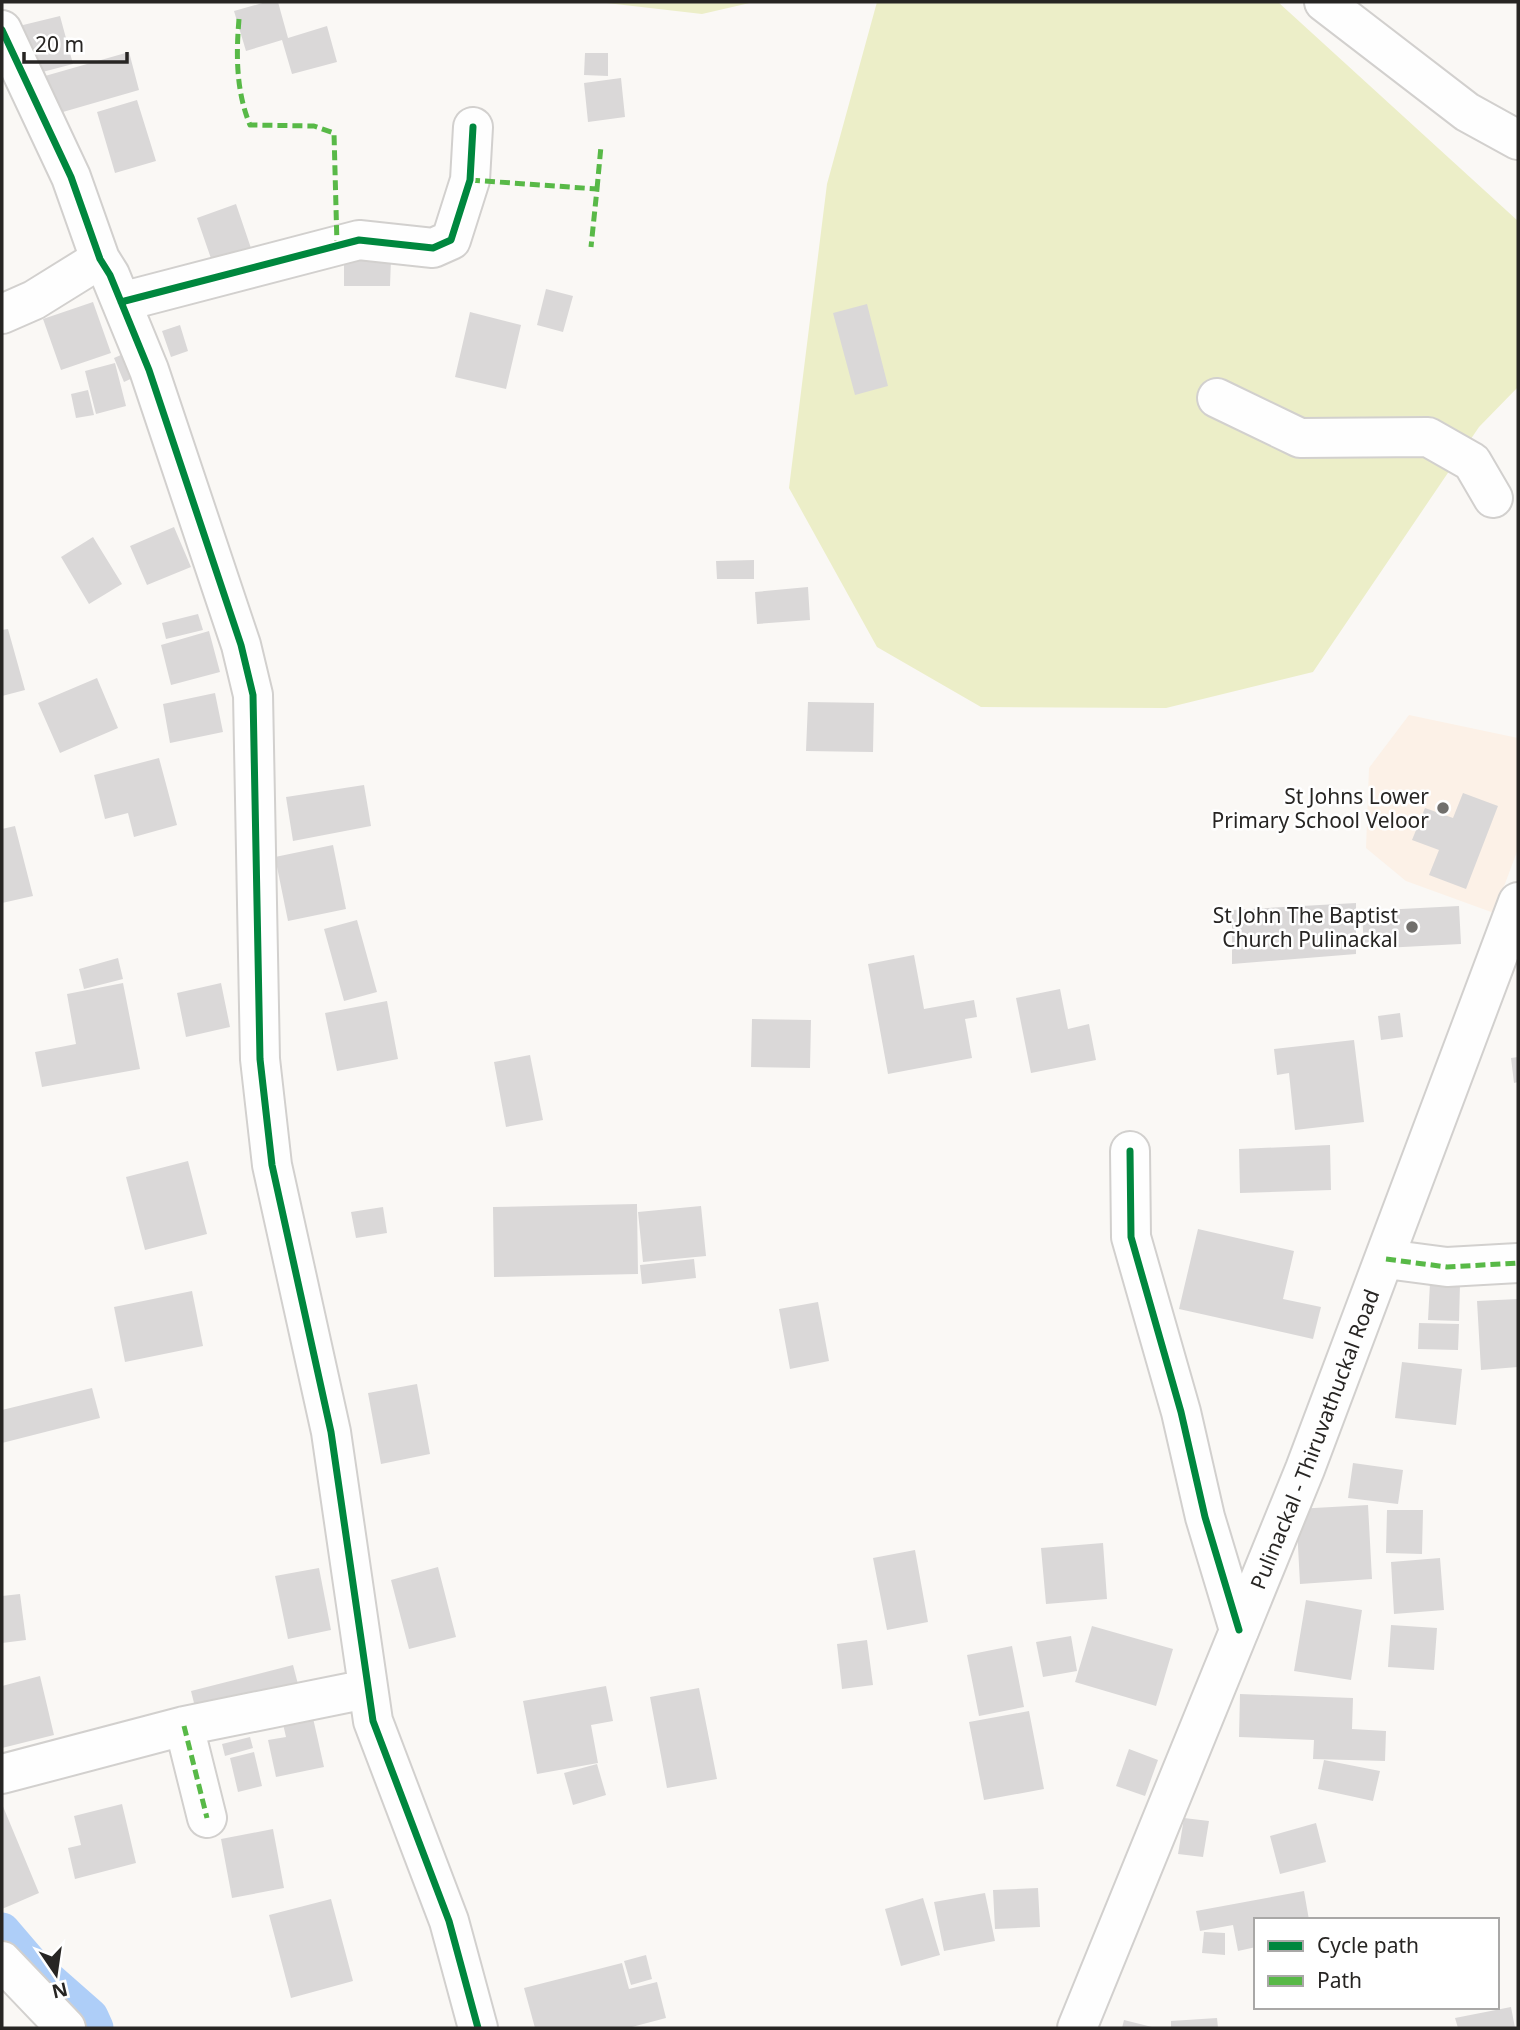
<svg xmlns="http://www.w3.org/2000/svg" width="1520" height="2030" viewBox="0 0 1520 2030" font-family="'Noto Sans',sans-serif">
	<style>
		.education { fill: #fcf1e7 }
		.green { fill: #eceec8 }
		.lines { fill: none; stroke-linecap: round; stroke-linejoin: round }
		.canal { stroke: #aecef8; stroke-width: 37 }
		.building { fill: #dad8d8 }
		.minor-casing { stroke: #d2d0ce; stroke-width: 42 }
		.major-casing { stroke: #d2d0ce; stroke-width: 42 }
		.minor { stroke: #fefefe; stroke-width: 38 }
		.major { stroke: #fefefe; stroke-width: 38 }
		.quiet { stroke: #58b947; stroke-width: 5; stroke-dasharray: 10 5; stroke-linecap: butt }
		.cycleway-casing { stroke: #fff; stroke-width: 11 }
		.cycleway { stroke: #00873e; stroke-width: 7 }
		.poi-dot { fill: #716f6c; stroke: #fff; stroke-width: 2.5 }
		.labels { text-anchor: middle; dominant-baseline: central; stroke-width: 5; stroke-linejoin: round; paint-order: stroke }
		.poi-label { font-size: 21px; fill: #272523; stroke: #fff; text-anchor: end }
		.street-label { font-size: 21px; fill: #272523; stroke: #fff }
	</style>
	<rect width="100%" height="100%" fill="#faf8f5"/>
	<!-- education -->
	<path class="education" d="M1409 715 1518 738V849L1494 913 1406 881 1366 848 1369 768Z"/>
	<!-- green -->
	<path class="green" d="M598 2H754L702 14Z
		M877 2H1278L1518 221V387L1479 427 1313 672 1166 708 981 707 877 647 789 488 827 184Z"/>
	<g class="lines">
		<!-- canal -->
		<path class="canal" d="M2 1931 32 1966 90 2017 95 2028"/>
	</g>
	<!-- building -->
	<path class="building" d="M266 2H278L288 38 327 26 337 62 292 74 282 40 246 51 234 11Z
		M60 16 73 64 31 75 19 26Z
		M129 52 139 90 56 114 45 76Z
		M585 53H608V76L584 75Z
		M621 78 625 117 588 122 584 83Z
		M137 100 156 161 115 173 97 112Z
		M236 204 254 257 215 270 197 218Z
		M344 259H391L390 286H344Z
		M546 289 573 296 563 332 537 325Z
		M93 302 111 353 61 370 43 319Z
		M867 304 888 386 855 395 833 313Z
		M470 312 521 325 506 389 455 377Z
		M180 325 188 351 171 357 162 331Z
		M130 351 141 374 124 382 114 358Z
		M115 363 126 406 96 414 85 371Z
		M88 390 94 415 76 418 71 394Z
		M174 527 191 567 147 585 130 546Z
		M93 537 122 584 89 604 61 557Z
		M754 560V579H717L716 561Z
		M808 587 810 620 757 624 755 592Z
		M198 614 203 630 166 639 162 623Z
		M8 629 25 690 2 696V630Z
		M209 631 220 672 171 685 161 645Z
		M97 678 118 728 60 753 38 703Z
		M215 693 223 732 170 743 163 704Z
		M808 702 874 703 873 752 806 751Z
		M159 758 177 825 134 837 128 813 105 819 94 775Z
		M364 785 371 826 293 841 286 797Z
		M1463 793 1498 806 1466 889 1429 875 1439 850 1412 840 1425 808 1453 818Z
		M15 826 33 896 2 903V829Z
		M333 845 346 909 288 921 275 857Z
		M1356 903V954L1232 964V910Z
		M1459 906 1461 944 1364 949 1362 911Z
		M357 920 377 992 344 1001 324 929Z
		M914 955 924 1009 974 1000 977 1017 965 1019 972 1058 888 1074 868 964Z
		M118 958 123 979 84 989 79 969Z
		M123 983 140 1069 42 1087 35 1052 76 1044 67 994Z
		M221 983 230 1027 186 1037 177 993Z
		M1060 989 1068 1029 1089 1024 1096 1060 1031 1073 1016 998Z
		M387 1001 398 1059 337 1071 325 1013Z
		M1400 1013 1403 1037 1381 1040 1378 1016Z
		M752 1019 811 1020 810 1068 751 1067Z
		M1354 1040 1364 1122 1295 1130 1289 1073 1277 1075 1274 1049Z
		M530 1055 543 1120 506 1127 494 1062Z
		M1518 1057V1082L1514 1083 1511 1058Z
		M1330 1145 1331 1190 1240 1193 1239 1149Z
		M188 1161 207 1234 145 1250 126 1177Z
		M637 1204 638 1274 494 1277 493 1207Z
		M701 1206 706 1256 643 1262 638 1212Z
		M383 1207 387 1233 356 1238 351 1212Z
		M1198 1229 1294 1251 1283 1299 1321 1307 1313 1339 1179 1309Z
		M694 1259 696 1278 642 1284 640 1265Z
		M1430 1283 1460 1284 1459 1321 1428 1320Z
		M192 1291 203 1346 125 1362 114 1307Z
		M1518 1299V1367L1481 1370 1477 1301Z
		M818 1302 829 1361 790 1369 779 1309Z
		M1419 1323 1459 1324 1458 1350 1418 1349Z
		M1402 1362 1462 1369 1456 1425 1395 1418Z
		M417 1384 430 1454 381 1464 368 1393Z
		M92 1388 100 1418 2 1443V1410Z
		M1353 1463 1403 1470 1398 1504 1348 1498Z
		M1368 1505 1372 1579 1300 1584 1296 1509Z
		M1387 1510H1423L1422 1554 1386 1553Z
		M1103 1543 1107 1599 1046 1604 1041 1548Z
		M915 1550 928 1622 887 1630 873 1558Z
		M1440 1558 1444 1610 1394 1614 1391 1562Z
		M438 1567 456 1637 409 1649 391 1580Z
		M319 1568 331 1630 288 1639 275 1576Z
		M20 1594 26 1640 2 1643V1596Z
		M1306 1600 1362 1610 1351 1680 1294 1671Z
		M1391 1625 1437 1628 1434 1670 1388 1667Z
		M1092 1626 1173 1649 1156 1706 1075 1682Z
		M1071 1636 1077 1671 1043 1677 1036 1642Z
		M867 1640 873 1685 842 1689 837 1644Z
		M1012 1646 1024 1707 979 1716 967 1655Z
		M293 1665 299 1688 197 1715 191 1691Z
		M40 1676 54 1735 2 1748V1686Z
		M606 1686 613 1721 591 1725 598 1763 537 1774 523 1701Z
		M699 1688 717 1779 667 1788 650 1697Z
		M1240 1694 1353 1698 1352 1729 1386 1731 1385 1761 1313 1759 1314 1740 1239 1737Z
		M1029 1711 1044 1789 984 1800 969 1722Z
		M313 1718 324 1767 276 1777 268 1740 286 1737 283 1724Z
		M250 1737 253 1748 225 1756 222 1744Z
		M1129 1749 1158 1760 1145 1796 1116 1786Z
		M254 1752 262 1786 238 1792 230 1758Z
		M1324 1760 1380 1771 1373 1801 1318 1789Z
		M597 1764 606 1795 573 1805 564 1773Z
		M2 1804 39 1893 2 1909Z
		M122 1804 136 1863 75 1879 68 1848 81 1845 74 1816Z
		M1184 1818 1209 1821 1203 1857 1178 1854Z
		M1316 1823 1326 1862 1280 1874 1270 1836Z
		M273 1829 284 1888 232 1898 221 1839Z
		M1038 1888 1040 1927 995 1929 993 1890Z
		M1304 1891 1309 1920H1256V1947L1238 1951 1233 1925 1200 1931 1196 1911Z
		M985 1893 995 1941 944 1951 934 1902Z
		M923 1898 940 1955 901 1966 885 1909Z
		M331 1899 353 1981 291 1998 269 1915Z
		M1204 1932 1225 1933V1955L1202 1953Z
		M646 1955 652 1979 631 1985 624 1961Z
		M622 1963 629 1989 657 1982 666 2018 628 2028H535L524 1988Z
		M1511 2007 1515 2028H1458L1455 2018Z
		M1217 2018 1218 2028H1171V2021Z
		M1124 2020 1152 2027V2028H1122Z"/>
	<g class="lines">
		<defs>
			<path id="minor" d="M1324 2 1467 112 1518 140
				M2 30 71 177 100 259 110 275 149 370 241 645 253 695 260 1059 272 1165 331 1432 373 1721 449 1921 478 2028
				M121 302 359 240 433 248 451 240 470 180 473 127
				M2 314 34 300 100 259
				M1217 398 1300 438 1428 437 1472 462 1493 498
				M1130 1151 1131 1237 1181 1412 1205 1517 1239 1630
				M1386 1259 1447 1267 1518 1263
				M184 1726 207 1818
				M2 1774 184 1726 367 1689
				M2 1961 66 2028"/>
			<g id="major">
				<path id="s1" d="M1077 2028 1305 1469 1518 902"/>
			</g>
		</defs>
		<!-- minor casing -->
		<use href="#minor" class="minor-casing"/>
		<!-- major casing -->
		<use href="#major" class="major-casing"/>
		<!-- minor -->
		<use href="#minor" class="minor"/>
		<!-- major -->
		<use href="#major" class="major"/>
		<!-- quiet -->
		<path class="quiet" d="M239 19C236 55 236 91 250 125L314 126 334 133 337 245
			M470 180 597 189 591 247
			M597 189 601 146
			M1386 1259 1447 1267 1518 1263
			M184 1726 207 1818"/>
		<defs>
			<path id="cycleway" d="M2 30 71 177 100 259 110 275 149 370 241 645 253 695 260 1059 272 1165 331 1432 373 1721 449 1921 478 2028
				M121 302 359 240 433 248 451 240 470 180 473 127
				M1130 1151 1131 1237 1181 1412 1205 1517 1239 1630"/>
		</defs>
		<!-- cycleway casing -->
		<use href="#cycleway" class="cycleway-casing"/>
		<!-- cycleway -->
		<use href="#cycleway" class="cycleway"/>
	</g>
	<!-- markers -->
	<g class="poi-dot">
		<circle cx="1443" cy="808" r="7"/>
		<circle cx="1412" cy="927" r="7"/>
	</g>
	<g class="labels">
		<!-- poi labels -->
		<g class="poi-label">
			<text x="1429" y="796">St Johns Lower<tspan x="1429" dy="24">Primary School Veloor</tspan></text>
			<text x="1398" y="915">St John The Baptist<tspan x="1398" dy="24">Church Pulinackal</tspan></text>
		</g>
		<!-- street labels -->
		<g class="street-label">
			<text stroke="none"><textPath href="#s1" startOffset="635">Pulinackal - Thiruvathuckal Road</textPath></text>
		</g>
	</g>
	<!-- border -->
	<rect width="1520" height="2030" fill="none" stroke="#272523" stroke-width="7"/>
	<!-- legend -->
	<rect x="1254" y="1918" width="245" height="91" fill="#ffffff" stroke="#a9a8a7" stroke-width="2"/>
	<rect x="1268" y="1941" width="35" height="10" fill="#00873e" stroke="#a9a8a7" stroke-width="2"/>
	<text x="1317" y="1953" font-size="21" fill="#272523">Cycle path</text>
	<rect x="1268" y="1976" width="35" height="10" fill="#58b947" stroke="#a9a8a7" stroke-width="2"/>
	<text x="1317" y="1988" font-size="21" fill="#272523">Path</text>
	<!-- north arrow -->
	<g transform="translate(56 1974) rotate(167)" stroke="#ffffff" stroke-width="5" paint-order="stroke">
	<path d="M0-5L12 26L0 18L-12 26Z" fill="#272523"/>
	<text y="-10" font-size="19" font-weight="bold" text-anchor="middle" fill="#272523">N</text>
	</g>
	<!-- scale -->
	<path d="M24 52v10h103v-10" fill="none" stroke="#272523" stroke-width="3.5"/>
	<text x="35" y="52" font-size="21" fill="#272523" stroke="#ffffff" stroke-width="5" paint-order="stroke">20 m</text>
</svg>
